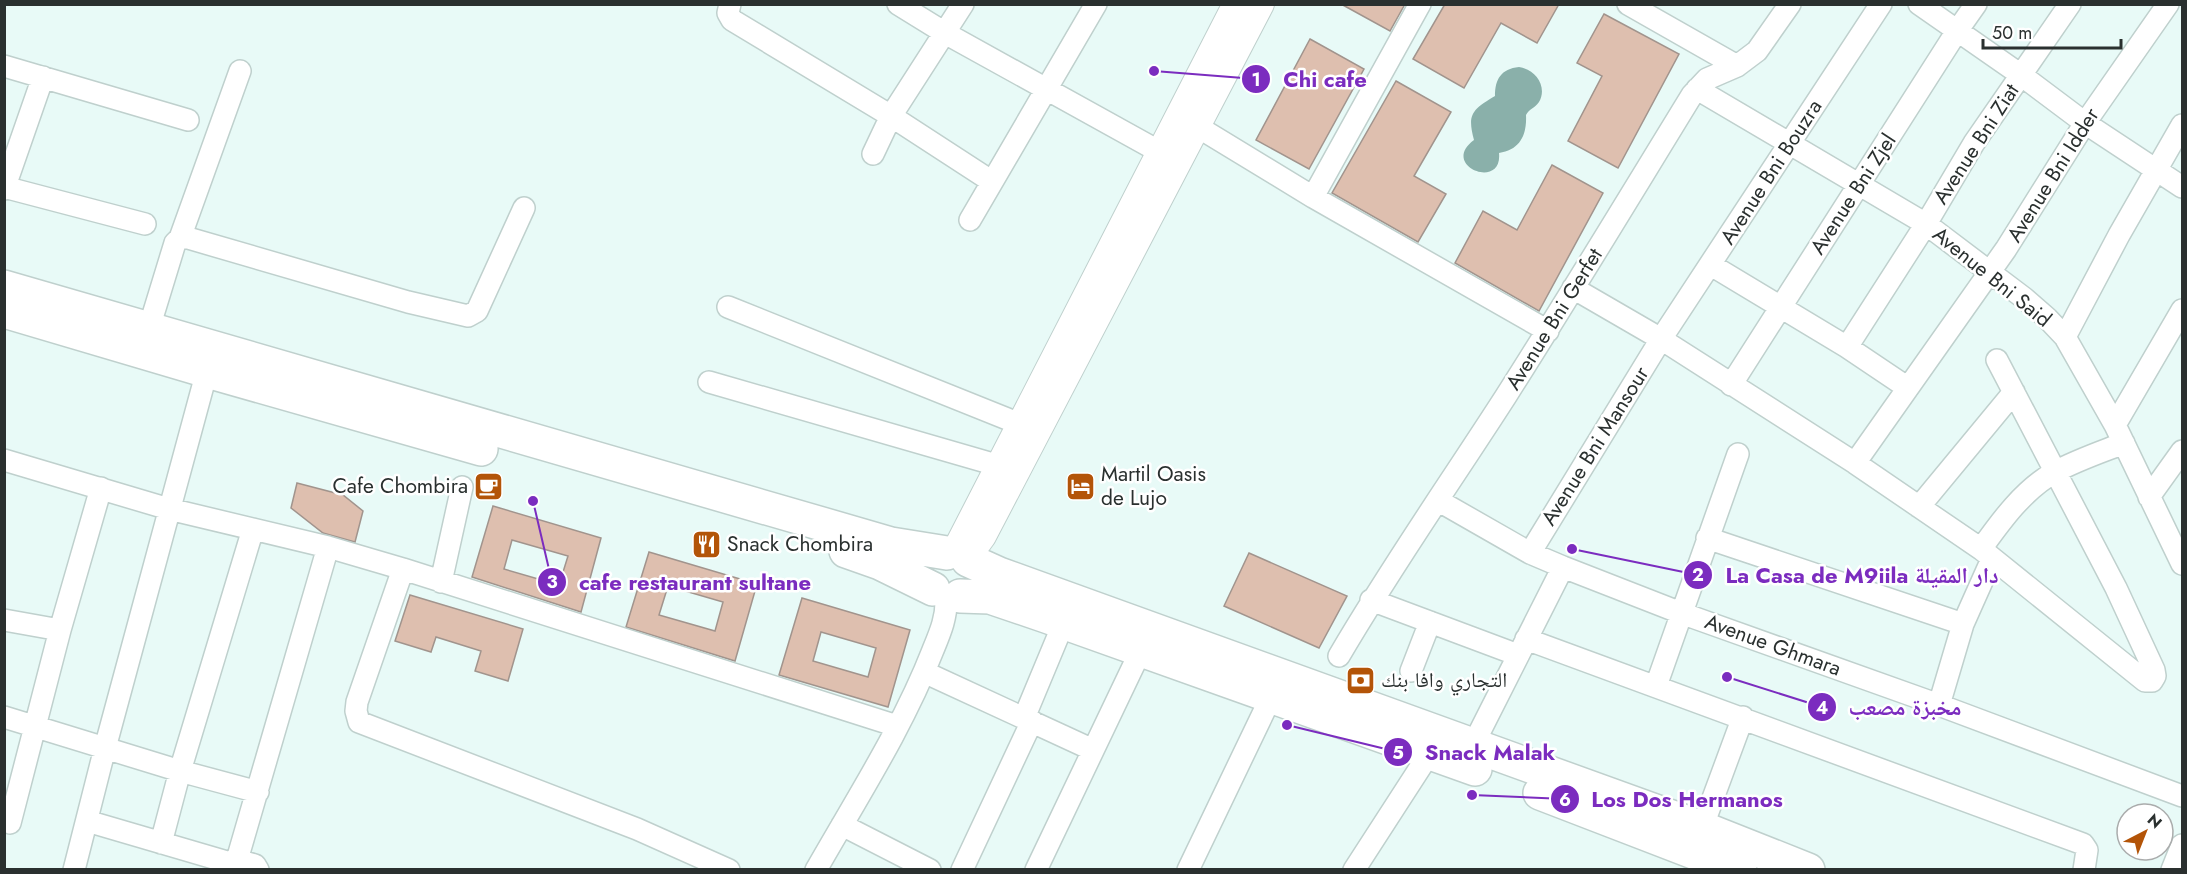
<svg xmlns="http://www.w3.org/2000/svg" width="2187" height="874" viewBox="0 0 2187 874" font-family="Jost,'Noto Naskh Arabic',sans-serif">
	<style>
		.water { fill: #8ab0aa }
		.building { fill: #debfaf; stroke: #a1948d; stroke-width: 1.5; fill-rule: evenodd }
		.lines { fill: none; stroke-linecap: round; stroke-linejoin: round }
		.minor-casing { stroke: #bfd0cd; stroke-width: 24 }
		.tertiary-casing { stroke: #bfd0cd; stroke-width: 28 }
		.primary-casing { stroke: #bfd0cd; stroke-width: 36 }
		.minor { stroke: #fff; stroke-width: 21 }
		.tertiary { stroke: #fff; stroke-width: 26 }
		.primary { stroke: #fff; stroke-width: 33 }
		.labels { text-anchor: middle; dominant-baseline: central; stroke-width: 5; stroke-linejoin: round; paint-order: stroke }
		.street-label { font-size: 21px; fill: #2a302f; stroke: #fff }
		.poi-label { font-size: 21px; fill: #2a302f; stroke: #fff; text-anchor: start }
		.leader { fill: none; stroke: #7b2cbf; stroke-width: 2 }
		.callout-dot { fill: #7b2cbf; stroke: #fff; stroke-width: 2 }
		.mark-label { font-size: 18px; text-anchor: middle; font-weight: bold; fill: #fff }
		.callout-label { font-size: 22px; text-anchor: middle; font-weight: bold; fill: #7b2cbf; stroke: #fff; stroke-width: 5; stroke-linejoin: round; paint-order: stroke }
	</style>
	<rect width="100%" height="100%" fill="#e8faf7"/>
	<!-- water -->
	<path class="water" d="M1519 67C1535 69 1548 86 1539 102 1535 108 1529 109 1526 115 1527 135 1520 150 1499 153 1503 191 1439 166 1474 140 1467 114 1472 110 1495 96 1495 79 1501 69 1519 67Z"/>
	<!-- building -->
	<path class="building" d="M1341 4H1405L1390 31Z
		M1445 4H1559L1537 43 1501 23 1464 88 1413 59Z
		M1604 14 1679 54 1618 168 1568 141 1602 76 1577 63Z
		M1310 39 1364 69 1309 169 1256 140Z
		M1396 81 1451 112 1414 176 1446 194 1418 242 1332 193Z
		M1552 165 1603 193 1539 311 1455 263 1483 211 1517 230Z
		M297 483 343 495 363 511 355 542 323 533 291 508Z
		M493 506 601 538 581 612 472 577ZM512 540 568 556 559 585 504 569Z
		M649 552 757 584 735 661 626 627ZM668 586 723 602 715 631 659 615Z
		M1249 553 1347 596 1319 648 1224 606Z
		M410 595 523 629 508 681 475 671 481 651 436 637 431 652 395 641Z
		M802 598 910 630 888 707 779 675ZM821 632 876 648 868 677 813 661Z"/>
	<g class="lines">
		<defs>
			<path id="minor" d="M730 4 728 13 732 20 891 116 991 181
				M898 4 945 33 1160 152
				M1628 4 1737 66
				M1919 4 2021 75 2085 123 2182 187
				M4 66 188 120
				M1697 89 1926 224 2024 298 2047 318 2065 337 2115 425 2182 564
				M1198 127 1313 197 1548 331
				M873 154 891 116 963 4
				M4 187 145 224
				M4 189 43 77
				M1313 197 1420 4
				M970 220 1096 4
				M180 238 240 71
				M1711 265 1847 347 1908 388
				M1573 288 1661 339 1855 463 1981 549 2145 681H2152L2155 676 2154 670 2116 588 1997 360
				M728 307 1020 424
				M149 328 175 243 180 238H188L408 302 468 316 477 311 524 208
				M2065 337 2119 235 2182 125
				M1847 347 1926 224 1974 143 2070 4
				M709 382 1000 466
				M1731 385 1957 31 1976 4
				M2115 425 2182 310
				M4 460 169 509 328 547 403 569 897 726
				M1855 463 2006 249 2085 123 2168 4
				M2149 497 2182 451
				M1439 501 1530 553 1563 567 1681 613 1939 705 2182 796
				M1919 507 2014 392
				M1707 538 1963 624
				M1981 549C2001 521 2024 489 2055 472 2077 460 2101 452 2124 443
				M1530 553 1661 339 1881 4
				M403 569 357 702 356 711 359 722 637 829 729 870
				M441 582 462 487
				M1371 600 1518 655
				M4 620 60 630
				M1526 639 2083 844 2087 850 2084 870
				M1339 656C1391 567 1450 483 1506 396 1569 297 1630 196 1692 95L1707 79 1737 66 1757 51 1790 4
				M1411 671 1430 622
				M924 672 1093 750
				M1656 686 1738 454
				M1939 705 1963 624 1992 559
				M4 717 180 771 258 792
				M1024 718 1064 622
				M1473 745 1563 567
				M87 821 234 864 237 860 328 547
				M10 823 60 630 101 488
				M842 825 930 870
				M1702 828 1743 717
				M161 843 180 771 253 529
				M237 860 255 865 258 870
				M74 870 105 748 207 371
				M816 870C857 798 903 727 933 650 940 633 947 617 946 598
				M962 870 1032 721
				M1036 870 1141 650
				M1188 870 1271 697
				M1354 870 1429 754
				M2172 870 2182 845"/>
			<path id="tertiary" d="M954 553 1236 4
				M967 558 983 536 1261 4"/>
			<path id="primary" d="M4 287 891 544 947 553
				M4 311 207 371 481 449
				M846 551 880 563 933 589
				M968 560 999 574 1702 828 1808 870
				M960 596 990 597 1046 616 1475 769
				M1540 793 1740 870"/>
		</defs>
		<!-- minor casing -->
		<use href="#minor" class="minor-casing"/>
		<!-- tertiary casing -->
		<use href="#tertiary" class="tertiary-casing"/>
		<!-- primary casing -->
		<use href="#primary" class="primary-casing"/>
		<!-- minor -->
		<use href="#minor" class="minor"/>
		<!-- tertiary -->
		<use href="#tertiary" class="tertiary"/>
		<!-- primary -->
		<use href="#primary" class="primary"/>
	</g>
	<!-- icons -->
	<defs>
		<symbol id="cafe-square" viewBox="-11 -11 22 22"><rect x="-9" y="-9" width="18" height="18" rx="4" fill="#b35408" stroke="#fff"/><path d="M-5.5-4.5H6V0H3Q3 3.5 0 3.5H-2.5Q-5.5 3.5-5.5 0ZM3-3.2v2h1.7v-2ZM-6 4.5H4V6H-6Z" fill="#fff"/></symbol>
		<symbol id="hotel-square" viewBox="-11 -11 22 22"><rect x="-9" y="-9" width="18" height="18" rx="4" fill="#b35408" stroke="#fff"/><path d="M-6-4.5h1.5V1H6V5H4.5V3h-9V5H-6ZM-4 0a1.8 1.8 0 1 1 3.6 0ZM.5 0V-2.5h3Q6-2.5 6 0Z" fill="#fff"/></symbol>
		<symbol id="restaurant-square" viewBox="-11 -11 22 22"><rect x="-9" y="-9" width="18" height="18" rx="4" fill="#b35408" stroke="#fff"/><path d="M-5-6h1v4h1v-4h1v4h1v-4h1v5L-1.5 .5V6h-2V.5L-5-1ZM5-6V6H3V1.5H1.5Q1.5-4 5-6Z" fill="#fff"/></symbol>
		<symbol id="bank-square" viewBox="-11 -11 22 22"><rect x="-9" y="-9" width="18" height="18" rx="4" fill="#b35408" stroke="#fff"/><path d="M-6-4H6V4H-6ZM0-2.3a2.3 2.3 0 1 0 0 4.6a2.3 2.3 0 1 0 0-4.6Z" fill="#fff"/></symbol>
	</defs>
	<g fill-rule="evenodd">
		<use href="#cafe-square" x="472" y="470" width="33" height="33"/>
		<use href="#hotel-square" x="1064" y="470" width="33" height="33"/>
		<use href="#restaurant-square" x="690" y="528" width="33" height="33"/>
		<use href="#bank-square" x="1344" y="664" width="33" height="33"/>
	</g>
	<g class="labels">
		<!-- street labels -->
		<g class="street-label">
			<text transform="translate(1976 144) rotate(-57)">Avenue Bni Ziat</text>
			<text transform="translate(1771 172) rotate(-57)">Avenue Bni Bouzra</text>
			<text transform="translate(2053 175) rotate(-58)">Avenue Bni Idder</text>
			<text transform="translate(1853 194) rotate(-57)">Avenue Bni Zjel</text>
			<text transform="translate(1992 277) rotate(39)">Avenue Bni Said</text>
			<text transform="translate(1554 319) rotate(-58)">Avenue Bni Gerfet</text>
			<text transform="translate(1595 446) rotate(-58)">Avenue Bni Mansour</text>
			<text transform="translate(1773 645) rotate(20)">Avenue Ghmara</text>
		</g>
		<!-- poi labels -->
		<g class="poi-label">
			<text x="1101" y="474">Martil Oasis<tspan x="1101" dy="24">de Lujo</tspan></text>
			<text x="468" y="486" text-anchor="end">Cafe Chombira</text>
			<text x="727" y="544">Snack Chombira</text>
			<text x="1381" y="680">التجاري وافا بنك</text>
		</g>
	</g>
	<!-- callouts -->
	<path class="leader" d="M1154 71L1256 79M1572 549L1698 575M533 501L552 582M1727 677L1822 707M1287 725L1398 752M1472 795L1565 799"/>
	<g class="callout-dot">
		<circle cx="1154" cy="71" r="6"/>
		<circle cx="1572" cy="549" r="6"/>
		<circle cx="533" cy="501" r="6"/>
		<circle cx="1727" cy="677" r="6"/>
		<circle cx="1287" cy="725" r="6"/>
		<circle cx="1472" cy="795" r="6"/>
		<circle cx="1256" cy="79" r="15"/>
		<circle cx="1698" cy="575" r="15"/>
		<circle cx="552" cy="582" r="15"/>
		<circle cx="1822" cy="707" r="15"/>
		<circle cx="1398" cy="752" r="15"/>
		<circle cx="1565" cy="799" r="15"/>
	</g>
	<g class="mark-label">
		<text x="1256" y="86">1</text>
		<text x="1698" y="581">2</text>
		<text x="552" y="588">3</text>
		<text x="1822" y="714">4</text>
		<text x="1398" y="759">5</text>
		<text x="1565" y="806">6</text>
	</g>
	<g class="callout-label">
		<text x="1325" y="87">Chi cafe</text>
		<text x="1862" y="583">La Casa de M9iila دار المقيلة</text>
		<text x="695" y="590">cafe restaurant sultane</text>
		<text x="1905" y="715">مخبزة مصعب</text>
		<text x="1490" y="760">Snack Malak</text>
		<text x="1687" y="807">Los Dos Hermanos</text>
	</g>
	<!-- border -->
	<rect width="2187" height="874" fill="none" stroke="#2a302f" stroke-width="12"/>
	<!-- north arrow -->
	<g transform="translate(2145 832) rotate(42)"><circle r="28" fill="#ffffff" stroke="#aaacac" stroke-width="1.5"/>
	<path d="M0-4.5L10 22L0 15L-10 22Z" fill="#b35408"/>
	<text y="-9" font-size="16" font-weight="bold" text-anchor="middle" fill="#2a302f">N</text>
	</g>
	<!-- scale -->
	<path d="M1983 39v9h138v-9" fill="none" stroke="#2a302f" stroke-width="3"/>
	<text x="1992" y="39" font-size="18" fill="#2a302f" stroke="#ffffff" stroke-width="4.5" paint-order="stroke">50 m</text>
</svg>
